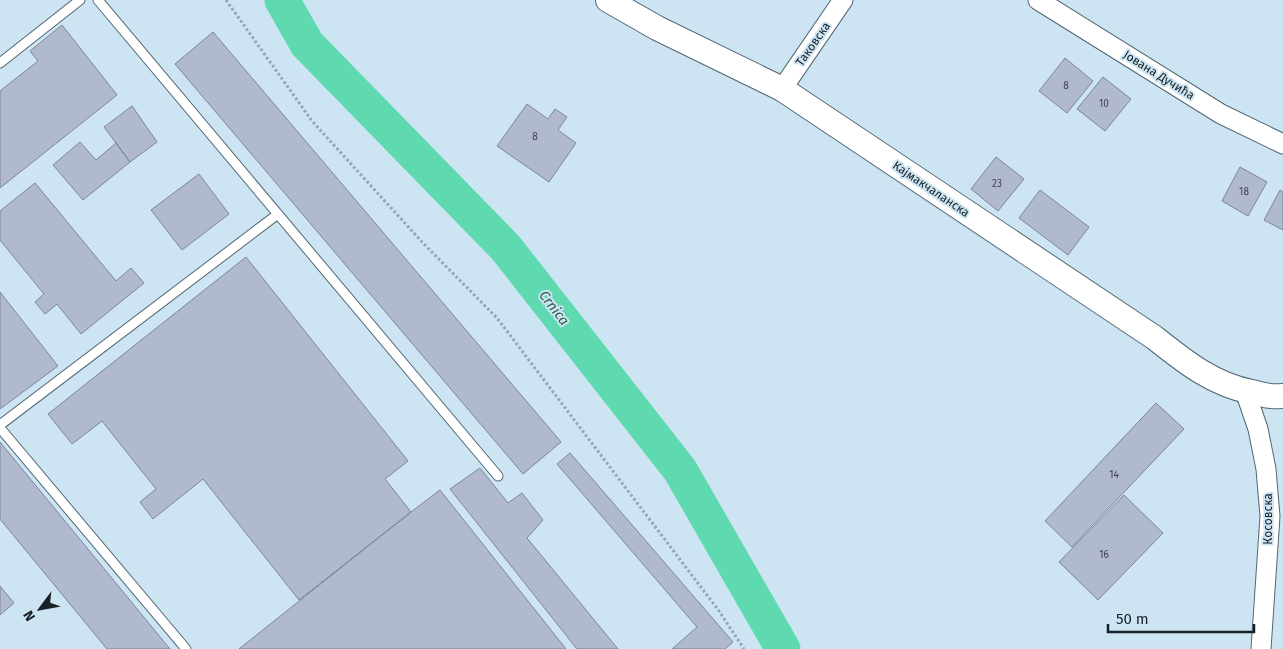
<svg xmlns="http://www.w3.org/2000/svg" width="1283" height="649" viewBox="0 0 1283 649" font-family="'Fira Sans',sans-serif">
	<style>
		.lines { fill: none; stroke-linecap: round; stroke-linejoin: round }
		.river { stroke: #5fdab0; stroke-width: 35 }
		.building { fill: #b1b9ce; stroke: #7d8599 }
		.service-casing { stroke: #536773; stroke-width: 11 }
		.minor-casing { stroke: #536773; stroke-width: 21 }
		.tertiary-casing { stroke: #536773; stroke-width: 26 }
		.path { stroke: #93a5b1; stroke-width: 3; stroke-dasharray: 2.5 2.5; stroke-linecap: butt }
		.service { stroke: #fff; stroke-width: 9 }
		.minor { stroke: #fff; stroke-width: 19 }
		.tertiary { stroke: #fff; stroke-width: 24 }
		.labels { text-anchor: middle; dominant-baseline: central; stroke-width: 4; stroke-linejoin: round; paint-order: stroke }
		.number-label { font-size: 10px; fill: #3e4650 }
		.street-label { font-size: 12px; fill: #182026; stroke: #cde4f2 }
		.water-label { font-size: 14px; font-style: italic; fill: #2b5d4b; stroke: #cde4f2 }
	</style>
	<rect width="100%" height="100%" fill="#cde4f2"/>
	<g class="lines">
		<!-- river -->
		<path class="river" d="M282 0 307 44 506 248 680 470 783 649"/>
	</g>
	<!-- building -->
	<path class="building" d="M62 25 117 95 0 188V91L38 61 30 51Z
		M213 32 561 442 523 474 175 64Z
		M1065 58 1093 81 1067 113 1039 91Z
		M1103 77 1131 99 1105 131 1077 109Z
		M527 104 548 119 555 109 567 117 558 130 576 143 549 182 497 146Z
		M132 106 157 142 130 162 104 127Z
		M80 142 96 160 116 143 130 162 83 200 53 165Z
		M996 157 1024 179 998 211 971 189Z
		M1240 167 1267 182 1248 216 1222 201Z
		M199 174 229 214 182 250 151 210Z
		M35 183 116 281 131 268 144 283 81 334 57 304 45 314 35 302 44 294 0 240V211Z
		M1040 190 1089 227 1068 255 1019 218Z
		M1280 190 1283 192V230L1264 220Z
		M246 257 408 461 385 479 411 512 299 600 203 479 153 519 140 502 156 489 102 421 72 444 48 414Z
		M0 292 58 366 0 409Z
		M1156 403 1184 429 1072 547 1045 521Z
		M0 442 170 649H107L0 519Z
		M570 453 733 642 725 649H672L697 627 557 464Z
		M480 468 508 503 522 493 543 520 527 538 618 649H577L450 489Z
		M440 490 566 649H239L411 512Z
		M1124 495 1163 533 1098 600 1059 562Z
		M0 586 14 603 0 615Z"/>
	<g class="lines">
		<defs>
			<path id="service" d="M98 0 498 476
				M0 63 80 0
				M0 425 278 214
				M0 428 186 649"/>
			<path id="minor" d="M1038 0 1221 114 1283 144
				M782 89 843 0
				M1245 391 1258 429 1266 469 1268 493 1270 516 1261 649"/>
			<path id="tertiary" d="M608 0 657 28 782 89 1155 338C1185 362 1214 385 1252 392 1265 395 1269 397 1283 396"/>
		</defs>
		<!-- service casing -->
		<use href="#service" class="service-casing"/>
		<!-- minor casing -->
		<use href="#minor" class="minor-casing"/>
		<!-- tertiary casing -->
		<use href="#tertiary" class="tertiary-casing"/>
		<!-- path -->
		<path class="path" d="M226 0 312 121 423 243 497 318 719 611 744 649"/>
		<!-- service -->
		<use href="#service" class="service"/>
		<!-- minor -->
		<use href="#minor" class="minor"/>
		<!-- tertiary -->
		<use href="#tertiary" class="tertiary"/>
	</g>
	<g class="labels">
		<!-- number labels -->
		<g class="number-label">
			<text x="1066" y="86">8</text>
			<text x="1104" y="104">10</text>
			<text x="535" y="137">8</text>
			<text x="997" y="184">23</text>
			<text x="1244" y="192">18</text>
			<text x="1114" y="475">14</text>
			<text x="1104" y="555">16</text>
		</g>
		<!-- street labels -->
		<g class="street-label">
			<text transform="translate(813 44) rotate(-55)">Таковска</text>
			<text transform="translate(1159 75) rotate(32)">Јована Дучића</text>
			<text transform="translate(931 189) rotate(34)">Кајмакчаланска</text>
			<text transform="translate(1268 519) rotate(-90)">Косовска</text>
		</g>
		<!-- water labels -->
		<g class="water-label">
			<text transform="translate(554 308) rotate(52)">Crnica</text>
		</g>
	</g>
	<!-- north arrow -->
	<g transform="translate(40 609) rotate(238)" stroke="#cde4f2" stroke-width="4" paint-order="stroke">
	<path d="M0-4L9 19L0 12L-9 19Z" fill="#182026"/>
	<text y="-8" font-size="14" font-weight="bold" text-anchor="middle" fill="#182026">N</text>
	</g>
	<!-- scale -->
	<path d="M1108 624v8h146v-8" fill="none" stroke="#182026" stroke-width="2.5"/>
	<text x="1116" y="624" font-size="15" fill="#182026" stroke="#cde4f2" stroke-width="4" paint-order="stroke">50 m</text>
</svg>
